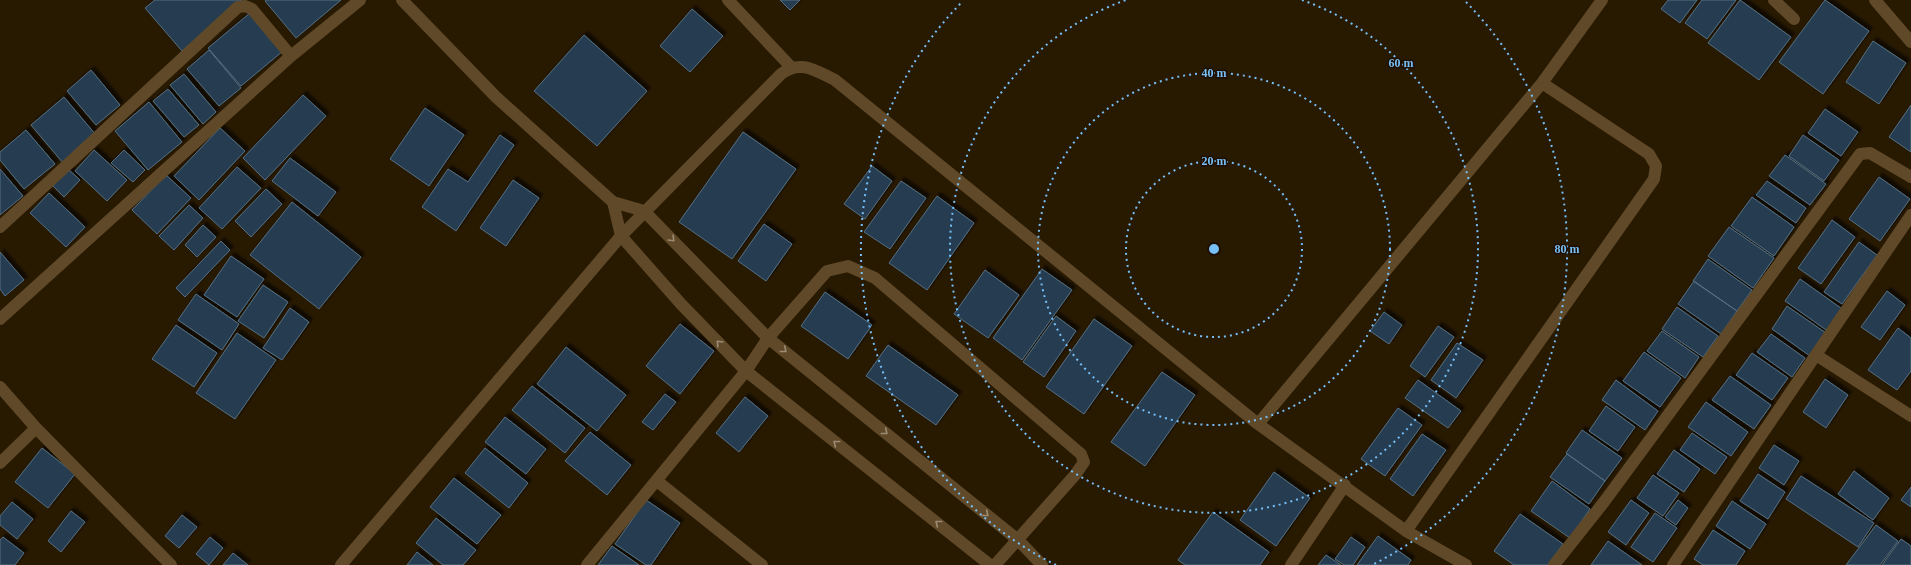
<svg xmlns="http://www.w3.org/2000/svg" width="1911" height="565" viewBox="0 0 1911 565" font-family="'Times New Roman',serif">
	<style>
		.building { fill: #263e51; stroke: #546e83; filter: url(#shadow) }
		.lines { fill: none; stroke-linecap: round; stroke-linejoin: round }
		.minor { stroke: #5f4928; stroke-width: 12 }
		.oneway { stroke: #9d8c75 }
		.ring { fill: none; stroke: #77bff7; stroke-width: 2; stroke-dasharray: 2 4 }
		.centre { fill: #77bff7; stroke: #1e0f00; stroke-width: 2 }
		.ring-label { font-size: 12px; text-anchor: middle; font-weight: bold; fill: #77bff7; stroke: #1e0f00; stroke-width: 3; stroke-linejoin: round; paint-order: stroke }
	</style>
	<defs>
		<filter id="shadow"><feDropShadow dx="3.5" dy="-3.5" stdDeviation="1" flood-color="#0009"/></filter>
	</defs>
	<rect width="100%" height="100%" fill="#281901"/>
	<!-- building -->
	<path class="building" d="M155 0H242L182 51 145 8Z
		M266 0H341L296 38 265 1Z
		M780 0H800L790 10Z
		M1668 0H1697L1680 23 1661 9Z
		M1702 0H1736L1707 39 1685 23Z
		M1740 0 1791 37 1759 80 1708 43Z
		M1825 0 1869 31 1823 94 1779 62Z
		M692 9 723 36 690 72 660 46Z
		M250 13 283 51 241 86 208 48Z
		M584 35 647 91 597 146 534 91Z
		M1873 41 1906 63 1879 104 1846 82Z
		M209 50 241 88 219 106 187 69Z
		M91 70 120 105 96 125 67 91Z
		M184 74 216 112 203 124 170 85Z
		M168 89 199 125 184 137 153 101Z
		M303 95 326 116 265 180 243 158Z
		M64 97 96 135 63 163 31 125Z
		M149 102 182 142 148 170 115 131Z
		M1911 105V152L1889 137Z
		M425 108 464 135 429 186 390 159Z
		M1825 109 1858 132 1841 156 1808 133Z
		M220 128 245 151 199 200 174 176Z
		M26 130 55 164 24 189 0 160V152Z
		M743 132 796 169 732 259 679 222Z
		M500 135 514 145 456 231 422 207 448 169 468 182Z
		M1803 135 1839 160 1824 181 1789 156Z
		M94 150 127 180 107 201 75 171Z
		M124 150 145 170 133 182 111 163Z
		M1785 155 1826 184 1810 205 1769 176Z
		M290 158 336 192 318 216 272 181Z
		M872 166 892 181 865 219 844 204Z
		M237 167 261 188 222 229 199 208Z
		M0 169 23 196 0 215Z
		M68 169 80 180 64 197 53 186Z
		M166 175 191 198 157 234 132 210Z
		M1879 177 1910 199 1880 241 1849 219Z
		M513 180 539 198 506 246 480 228Z
		M901 181 926 198 890 249 864 232Z
		M1767 181 1806 208 1796 223 1756 195Z
		M266 189 282 204 251 237 235 221Z
		M49 193 85 227 66 247 30 213Z
		M937 196 974 223 927 290 889 263Z
		M1752 197 1794 227 1774 256 1731 226Z
		M292 202 361 257 319 309 250 255Z
		M189 205 203 218 174 250 159 236Z
		M1832 220 1855 237 1821 284 1798 268Z
		M764 224 792 244 766 281 738 261Z
		M203 225 216 237 197 257 185 245Z
		M1729 227 1774 258 1753 288 1708 256Z
		M221 241 230 250 185 297 176 288Z
		M1859 242 1877 255 1842 304 1824 292Z
		M0 252 24 280 5 296 0 289Z
		M231 256 264 279 237 317 204 295Z
		M1708 259 1752 290 1737 311 1693 281Z
		M1042 269 1072 290 1022 360 993 338Z
		M985 270 1019 295 988 338 954 314Z
		M1800 279 1845 311 1829 332 1785 301Z
		M1694 281 1737 311 1721 334 1678 304Z
		M263 285 288 302 264 338 238 321Z
		M1887 291 1905 305 1880 340 1861 327Z
		M825 292 872 325 848 359 801 326Z
		M196 294 239 324 222 350 178 320Z
		M1787 306 1826 333 1810 356 1772 329Z
		M1677 307 1718 336 1703 357 1662 329Z
		M290 308 309 322 282 360 263 348Z
		M1384 312 1402 325 1389 344 1370 331Z
		M1056 316 1076 331 1044 377 1023 362Z
		M1094 319 1132 346 1084 414 1046 387Z
		M680 324 714 351 680 394 646 366Z
		M176 325 217 353 194 387 152 359Z
		M1438 326 1454 337 1425 377 1410 366Z
		M1898 328 1911 338V371L1897 390 1868 370Z
		M1662 331 1699 357 1685 378 1647 351Z
		M237 333 276 360 235 419 196 393Z
		M1771 334 1805 358 1792 377 1757 352Z
		M1457 343 1483 360 1456 398 1431 380Z
		M888 345 958 395 936 425 866 376Z
		M566 347 626 395 597 431 537 384Z
		M1644 352 1681 378 1660 407 1623 381Z
		M1752 353 1788 378 1772 400 1736 375Z
		M1162 372 1195 395 1145 466 1111 442Z
		M1730 376 1771 405 1754 429 1712 400Z
		M1825 379 1848 395 1826 428 1803 412Z
		M1418 380 1461 411 1448 428 1405 398Z
		M1616 380 1658 411 1645 430 1602 400Z
		M532 386 585 428 565 453 512 410Z
		M665 394 676 402 653 430 642 422Z
		M745 397 768 416 739 452 716 433Z
		M1706 402 1748 432 1731 456 1688 427Z
		M1606 406 1635 427 1618 451 1589 431Z
		M1398 408 1422 425 1385 476 1361 459Z
		M505 417 546 449 526 474 485 442Z
		M1582 430 1622 458 1605 481 1566 453Z
		M590 432 631 465 607 495 565 461Z
		M1692 433 1727 457 1715 474 1680 450Z
		M1422 434 1446 450 1413 496 1390 479Z
		M1774 445 1799 461 1784 485 1759 468Z
		M42 448 75 474 48 508 15 482Z
		M485 448 528 483 509 508 465 473Z
		M1674 450 1700 469 1684 492 1657 474Z
		M1567 454 1605 481 1589 504 1550 477Z
		M1854 471 1889 498 1873 520 1838 494Z
		M1274 472 1310 498 1276 546 1240 520Z
		M1758 474 1785 492 1768 519 1740 501Z
		M1653 475 1679 493 1663 516 1637 498Z
		M1801 476 1874 523 1858 547 1786 499Z
		M454 478 501 515 477 544 430 507Z
		M1552 481 1590 509 1570 538 1531 511Z
		M1911 487V507L1901 500Z
		M646 500 680 523 651 565H646L615 544Z
		M1631 500 1649 513 1626 545 1608 532Z
		M1678 500 1688 508 1676 525 1665 517Z
		M1732 501 1766 524 1750 549 1716 526Z
		M12 502 33 519 17 539 0 525V516Z
		M71 511 85 522 61 552 48 541Z
		M1213 512 1269 552 1260 565H1185L1178 560Z
		M1655 513 1677 528 1653 562 1631 547Z
		M1520 514 1563 544 1548 565H1514L1494 551Z
		M182 515 197 527 179 548 165 536Z
		M436 518 476 550 463 565H443L416 543Z
		M1876 525 1898 541 1880 565H1846Z
		M1713 530 1745 551 1736 565H1703L1694 559Z
		M1378 536 1411 560 1408 565H1357Z
		M3 537 24 553 15 565H0V540Z
		M210 537 223 548 209 565 196 554Z
		M1351 537 1365 547 1353 565H1344L1335 559Z
		M1901 539 1911 546V565H1882Z
		M1608 541 1642 565H1591Z
		M612 546 639 565H598Z
		M417 552 433 565H407Z
		M233 553 248 565H223Z
		M1326 555 1341 565H1318Z"/>
	<g class="lines">
		<!-- minor -->
		<path class="minor" d="M402 0 496 97 613 202 644 211 768 338 1018 540 1042 565
			M728 0 791 67
			M1774 0 1794 19
			M1875 0 1911 42
			M613 202 621 236 681 304 746 371 990 565
			M0 227 238 7 245 6 252 9 291 56
			M0 319 291 56 360 0
			M1816 355 1911 416
			M0 387 36 428 171 565
			M1258 424 1542 83 1602 0
			M0 463 36 428
			M657 481 762 565
			M1406 531 1654 179 1656 166 1649 154 1542 83
			M341 565 621 236 781 74C801 59 816 71 835 80L1258 424 1406 531 1466 565
			M587 565 746 371 768 338 827 271 848 266 875 278 1081 454 1084 462 1075 475 995 565
			M1291 565 1345 485
			M1554 565 1604 502 1860 154 1870 153 1911 177
			M1673 565 1911 215"/>
	</g>
	<!-- one-way arrows -->
	<defs><path id="oneway-chevron" d="M-2-3.5L2.5 0L-2 3.5" fill="none" stroke-width="1.6" stroke-linecap="round" stroke-linejoin="round"/></defs>
	<g class="oneway">
		<use href="#oneway-chevron" transform="translate(672 239) rotate(45)"/>
		<use href="#oneway-chevron" transform="translate(719 343) rotate(-134)"/>
		<use href="#oneway-chevron" transform="translate(784 350) rotate(39)"/>
		<use href="#oneway-chevron" transform="translate(885 432) rotate(39)"/>
		<use href="#oneway-chevron" transform="translate(836 443) rotate(-142)"/>
		<use href="#oneway-chevron" transform="translate(986 514) rotate(39)"/>
		<use href="#oneway-chevron" transform="translate(938 523) rotate(-142)"/>
	</g>
	<!-- distance rings -->
	<g class="ring">
		<circle cx="1214" cy="249" r="88"/>
		<circle cx="1214" cy="249" r="176"/>
		<path d="M1302 0A264 264 0 1 1 1126 0"/>
		<path d="M1056 565A353 353 0 0 1 962 2M1466 2A353 353 0 0 1 1372 565"/>
	</g>
	<circle cx="1214" cy="249" r="6" class="centre"/>
	<g class="ring-label">
		<text x="1401" y="67">60 m</text>
		<text x="1214" y="77">40 m</text>
		<text x="1214" y="165">20 m</text>
		<text x="1567" y="253">80 m</text>
	</g>
</svg>
